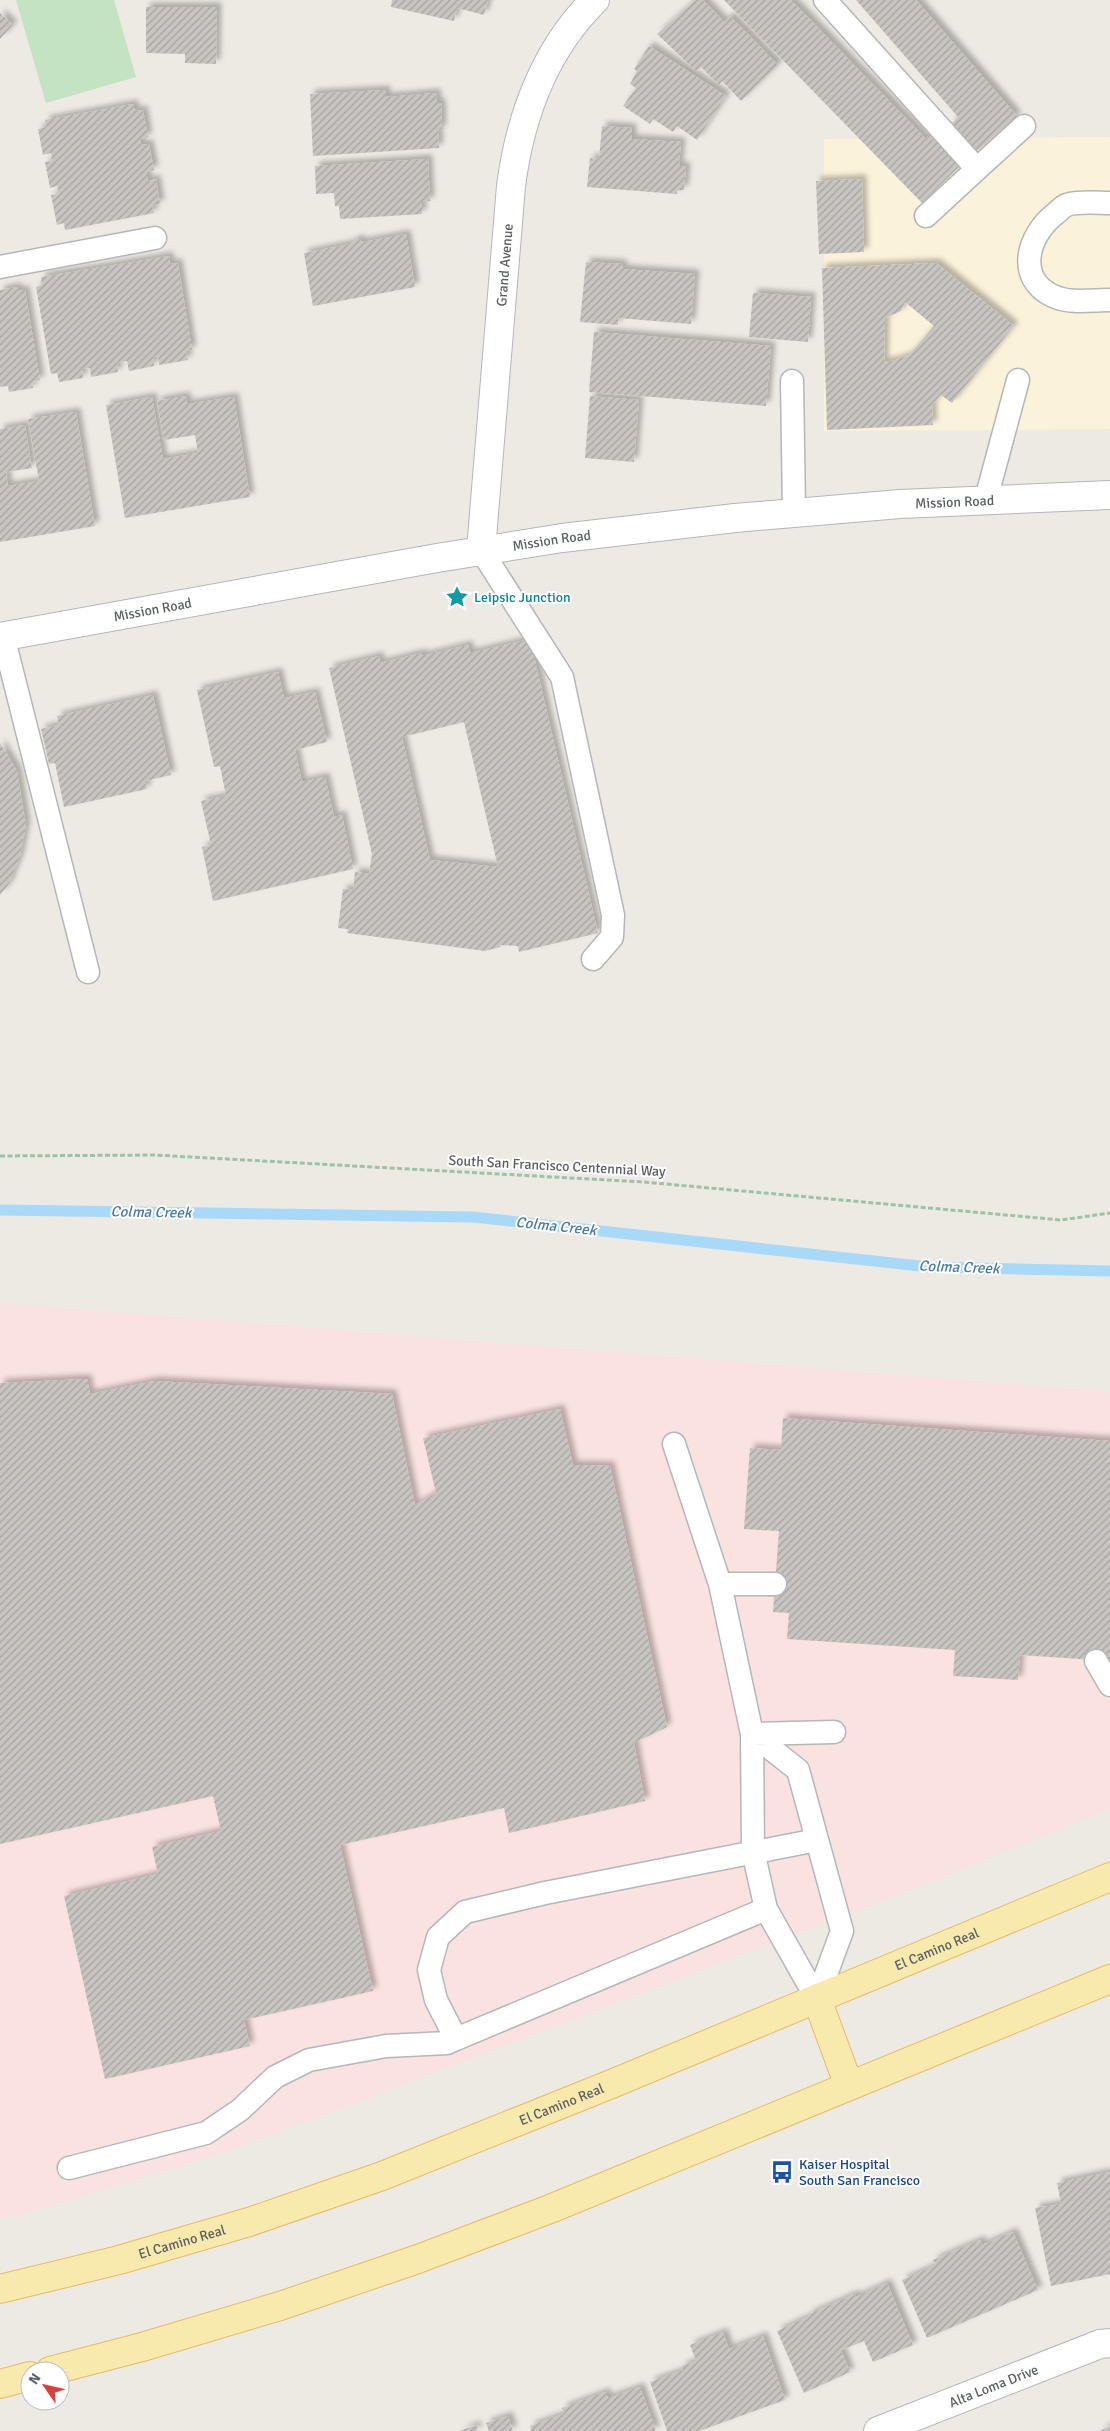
<svg xmlns="http://www.w3.org/2000/svg" width="1110" height="2431" viewBox="0 0 1110 2431" font-family="Signika,sans-serif">
	<style>
		.commercial { fill: #fbf2da }
		.medical { fill: #f9e2e0 }
		.green { fill: #c3e3c2 }
		.lines { fill: none; stroke-linecap: round; stroke-linejoin: round }
		.stream { stroke: #a8d9f8; stroke-width: 11 }
		.building { fill: url(#building-hatch); fill-rule: evenodd; filter: url(#shadow) }
		.lane-casing { stroke: #b4b6b9; stroke-width: 25 }
		.street-casing { stroke: #b4b6b9; stroke-width: 30 }
		.secondary-casing { stroke: #b2b6ba; stroke-width: 30 }
		.primary-casing { stroke: #e6bc64; stroke-width: 30 }
		.path { stroke: #9cc3a5; stroke-width: 3; stroke-dasharray: 5 2.5; stroke-linecap: butt }
		.lane { stroke: #fff; stroke-width: 22 }
		.street { stroke: #fff; stroke-width: 28 }
		.secondary { stroke: #fff; stroke-width: 28 }
		.primary { stroke: #f8e9ad; stroke-width: 28 }
		.labels { text-anchor: middle; dominant-baseline: central; stroke-width: 4; stroke-linejoin: round; paint-order: stroke }
		.street-label { font-size: 14px; fill: #5b5f63; stroke: #fff }
		.culture-label { font-size: 14px; fill: #0d838f; stroke: #fff; text-anchor: start }
		.transit-label { font-size: 14px; fill: #164399; stroke: #fff; text-anchor: start }
		.water-label { font-size: 15px; font-style: italic; fill: #477aa8; stroke: #fff }
	</style>
	<defs>
		<pattern id="building-hatch" width="6" height="6" patternUnits="userSpaceOnUse" patternTransform="scale(1.25)"><rect width="6" height="6" fill="#c8c5c0"/><path d="M-1 1l2-2M0 6l6-6M5 7l2-2" fill="none" stroke="#a5a3a0"/></pattern>
		<filter id="shadow"><feDropShadow dx="4.5" dy="-4.5" stdDeviation="2.5" flood-color="#0004"/></filter>
	</defs>
	<rect width="100%" height="100%" fill="#edeae3"/>
	<!-- commercial -->
	<path class="commercial" d="M1110 137V429L824 431V139Z"/>
	<!-- medical -->
	<path class="medical" d="M0 1303 1110 1392V1809L911 1890 236 2149 46 2208 0 2219Z"/>
	<!-- green -->
	<path class="green" d="M16 0H114L136 77 46 103Z"/>
	<g class="lines">
		<!-- stream -->
		<path class="stream" d="M0 1210 473 1217 929 1267 1110 1271"/>
	</g>
	<!-- building -->
	<path class="building" d="M392 0H488L484 15 457 8 454 21 391 7Z
		M695 0H703L724 22 730 16 778 65 741 101 722 81 719 85 701 67 696 71 657 34Z
		M724 0H791L926 139 933 131 964 162 922 203Z
		M856 0H916L1017 116 976 152 951 124 958 117Z
		M146 7H217L216 64 185 63V54L146 53Z
		M0 13 13 25 0 39Z
		M649 46 726 96 697 140 677 126 673 132 653 119 650 124 623 106 636 88 630 84 637 71 634 69Z
		M386 90V97L436 93 437 103H441L442 129 438 130 439 148 313 156 310 94Z
		M133 104 135 111 143 110 148 137 140 139 141 145 149 144 154 170 146 172 148 181 156 179 160 204 152 206 154 213 65 230 64 223 57 225 51 195 59 194 57 186 50 188 45 162 52 161 51 153 43 155 38 129 46 127 45 120Z
		M602 126 632 128V139L681 142 679 166 686 167 684 190H677V194L587 187 590 158 599 159Z
		M428 159 430 201 422 202V214L340 219 339 206H335L334 193 316 194 315 166Z
		M862 179 864 252 819 254 816 181Z
		M406 234 415 287 313 306 304 253 350 244 357 239 363 242Z
		M169 256 170 264 178 263 192 350 186 351 188 360 159 365 158 356 153 357 154 366 129 371 127 361 117 363 118 372 91 377 90 368 82 369 83 378 59 382 57 373 51 374 36 287 42 285 41 277Z
		M586 262 623 264 622 269 695 274 691 324 618 318V325L580 322Z
		M936 263 1014 326 952 403 941 395 932 405 933 425 827 430 822 268ZM905 302 934 326 909 355 896 360 884 362 885 318 901 311Z
		M17 287 18 291 25 290 40 380 32 382 33 388 9 392 8 386 0 387V290Z
		M753 293 811 297 808 342 749 337Z
		M594 332 771 346 766 406 589 392Z
		M186 396 187 404 234 397 250 497 125 518 106 405 152 397 163 459 198 453 195 435 164 440 157 401Z
		M590 396 639 400 634 462 585 458Z
		M76 412 95 526 0 542V429L25 425 32 468 6 472 8 486 39 481 28 419Z
		M530 639 598 933 519 952 518 946 500 945V947L485 951 347 933 348 929 338 928 343 889 353 890 355 872 369 874 372 854 329 668 379 656 380 663 422 653V656L468 645 470 653ZM464 722 498 867 430 860 402 737Z
		M278 672 284 698 315 692 327 742 295 750 302 782 325 777 334 817 342 815 353 869 213 901 202 847 211 845 201 801 226 796 220 766 214 767 197 690Z
		M153 695 171 775 145 781 147 789 64 807 55 763 49 764 41 729 59 725 57 716Z
		M0 743 17 771 26 825 20 856 9 884 0 895Z
		M87 1379 90 1394 155 1381 392 1394 415 1505 436 1493 423 1438 560 1409 573 1465 610 1466 667 1727 634 1743 645 1801 509 1833 504 1808 340 1845 373 1991 244 2020 250 2046 105 2079 64 1896 158 1874 152 1847 221 1831 213 1796 0 1844V1383Z
		M783 1418 1110 1441V1661L1020 1655 1018 1680 953 1676 955 1650 787 1639 789 1613 773 1612 779 1531 744 1529 750 1448 781 1450Z
		M1110 2172V2274L1051 2286 1035 2208 1061 2204 1057 2183Z
		M1013 2232 1038 2290 927 2338 902 2280 936 2265 933 2260 980 2240 982 2245Z
		M887 2283 913 2345 873 2362 864 2341 841 2350 850 2372 804 2393 777 2331 810 2316 809 2314 855 2294 856 2297Z
		M723 2332 729 2349 763 2336 785 2400 699 2431H667L650 2382 683 2370 682 2366 696 2361 690 2345Z
		M640 2387 656 2431H531L530 2426 564 2414 562 2408 605 2392 608 2398Z
		M508 2416 513 2431H489L486 2423Z
		M476 2425 478 2431H459Z
		M1110 2426V2431H1099Z"/>
	<g class="lines">
		<defs>
			<path id="lane" d="M825 0 977 169 1024 126
				M1110 203C1099 203 1077 201 1067 205 1063 206 1059 211 1055 214 1028 235 1015 278 1053 296 1070 304 1092 300 1110 300
				M926 216 977 169
				M0 267 155 238
				M792 381 794 512
				M986 499 1018 380
				M481 550 562 677 613 915 612 937 593 959
				M3 636 88 972
				M674 1444 720 1584 752 1734 753 1851 766 1909 817 1999
				M720 1584H775
				M1096 1661 1110 1685
				M752 1734 798 1770 842 1931 817 1999
				M752 1734 834 1732
				M766 1909 456 2039 436 2000 429 1970 438 1937 465 1912 545 1893 817 1840
				M69 2168 206 2133 240 2110 275 2077 309 2060 386 2046 447 2043 456 2039"/>
			<g id="street">
				<path id="s1" d="M481 550 511 186C520 117 545 49 595 0"/>
				<path id="s2" d="M878 2431 1100 2344 1110 2343"/>
			</g>
			<g id="secondary">
				<path id="s3" d="M0 637 437 558 562 538 735 518 900 504 1110 495"/>
			</g>
			<g id="primary">
				<path d="M817 1999 849 2086"/>
				<path id="s4" d="M0 2289 119 2260 249 2222 382 2176 609 2085 1110 1877"/>
				<path d="M50 2371 142 2347 280 2306 418 2259 550 2209 1110 1979"/>
				<path d="M0 2384 30 2376"/>
			</g>
		</defs>
		<!-- lane casing -->
		<use href="#lane" class="lane-casing"/>
		<!-- street casing -->
		<use href="#street" class="street-casing"/>
		<!-- secondary casing -->
		<use href="#secondary" class="secondary-casing"/>
		<!-- primary casing -->
		<use href="#primary" class="primary-casing"/>
		<!-- path -->
		<path class="path" d="M0 1156 155 1155 644 1182 1061 1220 1110 1213"/>
		<!-- lane -->
		<use href="#lane" class="lane"/>
		<!-- street -->
		<use href="#street" class="street"/>
		<!-- secondary -->
		<use href="#secondary" class="secondary"/>
		<!-- primary -->
		<use href="#primary" class="primary"/>
	</g>
	<!-- icons -->
	<defs>
		<symbol id="sight-bare" viewBox="-9 -9 18 18"><path d="M0-6L1.8-2.2L6-1.7L2.9 1.2L3.7 5.4L0 3.3L-3.7 5.4L-2.9 1.2L-6-1.7L-1.8-2.2Z" fill="#0f9aa8" stroke="#fff" stroke-width="2.5" paint-order="stroke"/></symbol>
		<symbol id="bus-bare" viewBox="-9 -9 18 18"><path d="M-5-6H5V4H4V6H2V4H-2V6H-4V4H-5ZM-3.5-4V0h7V-4ZM-3.5 1.2v1.5H-2V1.2ZM2 1.2v1.5H3.5V1.2Z" fill="#1a4fb4" stroke="#fff" stroke-width="2.5" paint-order="stroke"/></symbol>
	</defs>
	<g fill-rule="evenodd">
		<use href="#sight-bare" x="441" y="581" width="32" height="32"/>
		<use href="#bus-bare" x="766" y="2156" width="32" height="32"/>
	</g>
	<g class="labels">
		<!-- street labels -->
		<g class="street-label">
			<text stroke="none"><textPath href="#s1" startOffset="286">Grand Avenue</textPath></text>
			<text stroke="none"><textPath href="#s3" startOffset="965">Mission Road</textPath></text>
			<text stroke="none"><textPath href="#s3" startOffset="560">Mission Road</textPath></text>
			<text stroke="none"><textPath href="#s3" startOffset="155">Mission Road</textPath></text>
			<text transform="translate(557 1166) rotate(3)">South San Francisco Centennial Way</text>
			<text stroke="none"><textPath href="#s4" startOffset="998">El Camino Real</textPath></text>
			<text stroke="none"><textPath href="#s4" startOffset="592">El Camino Real</textPath></text>
			<text stroke="none"><textPath href="#s4" startOffset="188">El Camino Real</textPath></text>
			<text stroke="none"><textPath href="#s2" startOffset="124">Alta Loma Drive</textPath></text>
		</g>
		<!-- culture labels -->
		<g class="culture-label">
			<text x="474" y="597">Leipsic Junction</text>
		</g>
		<!-- transit labels -->
		<g class="transit-label">
			<text x="799" y="2164">Kaiser Hospital<tspan x="799" dy="16">South San Francisco</tspan></text>
		</g>
		<!-- water labels -->
		<g class="water-label">
			<text transform="translate(151 1212) rotate(1)">Colma Creek</text>
			<text transform="translate(556 1226) rotate(6)">Colma Creek</text>
			<text transform="translate(959 1267) rotate(2)">Colma Creek</text>
		</g>
	</g>
	<!-- north arrow -->
	<g transform="translate(45 2386) rotate(304)"><circle r="24" fill="#ffffff" stroke="#bdbfc1"/>
	<path d="M0-4L9 19L0 12L-9 19Z" fill="#db413b"/>
	<text y="-8" font-size="14" font-weight="bold" text-anchor="middle" fill="#5b5f63">N</text>
	</g>
</svg>
